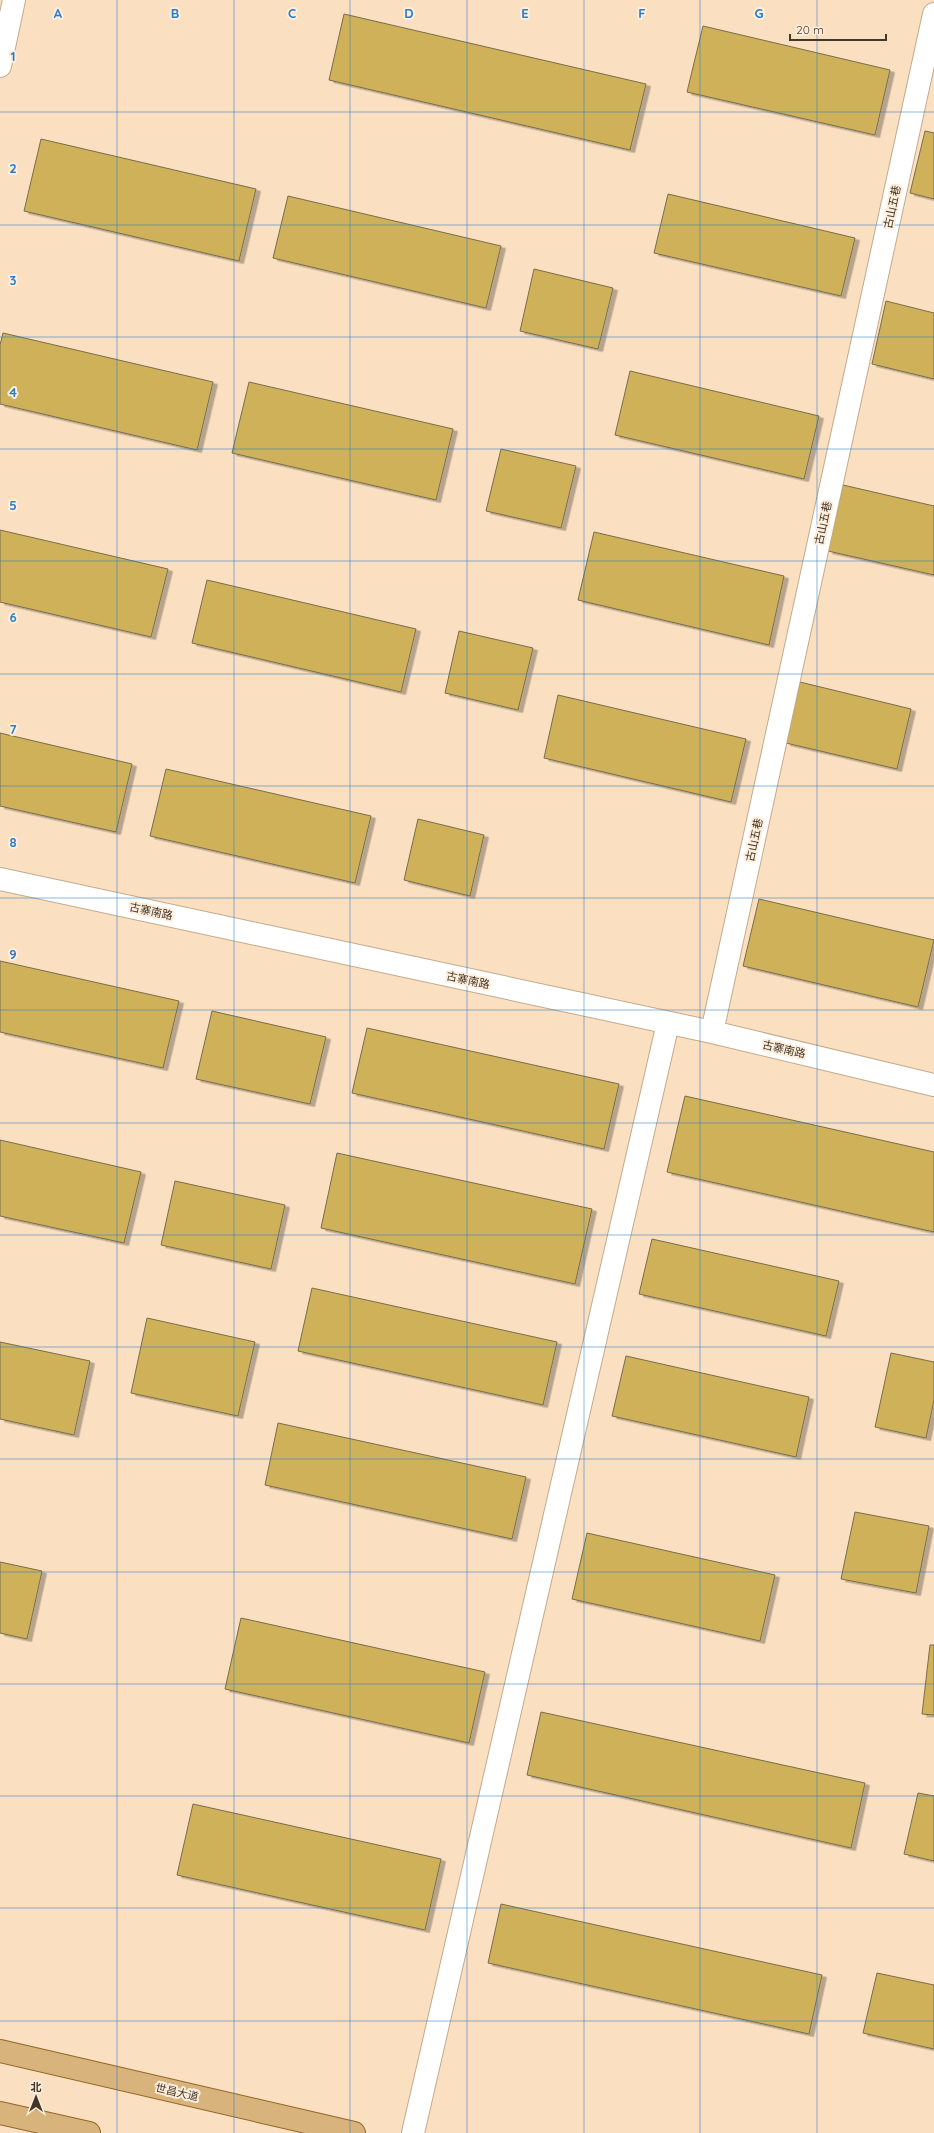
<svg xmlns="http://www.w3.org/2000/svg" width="934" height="2133" viewBox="0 0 934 2133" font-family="Quicksand,'Noto Sans SC',sans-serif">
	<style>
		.building { fill: #ceb159; stroke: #796d4c; filter: url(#shadow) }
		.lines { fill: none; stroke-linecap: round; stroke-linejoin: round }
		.minor-casing { stroke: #c4aa8c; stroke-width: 24 }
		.primary-casing { stroke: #926627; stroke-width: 24 }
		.minor { stroke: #fff; stroke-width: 22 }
		.primary { stroke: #d8b37c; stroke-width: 22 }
		.grid { fill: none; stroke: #2b7ccb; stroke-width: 1; stroke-opacity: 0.55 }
		.labels { text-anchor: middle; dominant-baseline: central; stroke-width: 4; stroke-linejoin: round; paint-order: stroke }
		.street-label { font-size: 11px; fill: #41372a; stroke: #ffeedb }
		.grid-label { font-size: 13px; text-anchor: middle; font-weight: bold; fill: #2b7ccb; stroke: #ffeedb; stroke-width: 4; stroke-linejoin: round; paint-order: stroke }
	</style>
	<defs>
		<filter id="shadow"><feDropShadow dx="4.5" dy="2.5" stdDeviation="0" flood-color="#0004"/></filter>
	</defs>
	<rect width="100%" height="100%" fill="#fadfc0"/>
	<!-- building -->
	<path class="building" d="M344 14 646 84 630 150 329 80Z
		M703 26 890 70 875 135 687 92Z
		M925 131 934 133V199L910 193Z
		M41 139 256 189 239 261 24 211Z
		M668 194 855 238 841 296 654 253Z
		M288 196 501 246 486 308 273 258Z
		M534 269 613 288 598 349 520 331Z
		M886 301 934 313V379L872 364Z
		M3 333 213 382 197 450 0 404V345Z
		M630 371 819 416 804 479 615 435Z
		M249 382 453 429 436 500 232 453Z
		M501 449 576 466 561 528 486 511Z
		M843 485 934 506V575L828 551Z
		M0 530 168 569 151 637 0 602Z
		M594 532 784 576 769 645 578 600Z
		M207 580 416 629 401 692 192 643Z
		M459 631 533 648 518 710 445 693Z
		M800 682 911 709 897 769 786 743Z
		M558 695 746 739 731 802 544 758Z
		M0 733 132 764 116 832 0 806Z
		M166 769 371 816 355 883 150 836Z
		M418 819 484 835 470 896 404 880Z
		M759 899 934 940 918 1007 743 966Z
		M0 961 179 1001 163 1068 0 1032Z
		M212 1011 326 1037 310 1104 196 1079Z
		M367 1028 619 1084 604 1149 352 1093Z
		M685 1096 934 1152V1232L667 1172Z
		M0 1140 141 1172 124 1243 0 1216Z
		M337 1153 592 1209 575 1284 321 1228Z
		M175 1181 285 1205 271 1269 161 1245Z
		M652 1239 839 1281 826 1336 639 1294Z
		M312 1288 557 1342 543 1405 298 1351Z
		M147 1318 255 1342 238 1416 131 1393Z
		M0 1342 90 1361 74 1435 0 1419Z
		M891 1353 934 1362V1400L926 1438 875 1427Z
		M626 1356 809 1397 796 1457 612 1416Z
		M278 1423 526 1477 512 1539 265 1485Z
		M855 1512 929 1526 916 1593 841 1579Z
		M587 1533 775 1575 760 1641 572 1599Z
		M0 1562 42 1571 27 1639 0 1633Z
		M241 1618 485 1672 469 1743 225 1689Z
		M930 1645H934V1715L922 1714Z
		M541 1712 865 1783 851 1848 527 1775Z
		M918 1793 934 1796V1861L904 1854Z
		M193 1804 441 1859 425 1930 177 1875Z
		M501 1904 822 1975 809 2034 488 1963Z
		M877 1973 934 1985V2049L863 2033Z"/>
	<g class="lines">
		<defs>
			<path id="minor" d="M0 66 14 0
				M0 879 712 1032 934 1085
				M712 1032 934 14
				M413 2133 668 1023"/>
			<path id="primary" d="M0 2051 354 2133
				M0 2113 89 2133"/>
		</defs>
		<!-- minor casing -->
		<use href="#minor" class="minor-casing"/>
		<!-- primary casing -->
		<use href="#primary" class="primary-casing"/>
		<!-- minor -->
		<use href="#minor" class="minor"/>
		<!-- primary -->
		<use href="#primary" class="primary"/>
	</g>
	<!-- grid -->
	<path class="grid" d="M117 0V2133M234 0V2133M350 0V2133M467 0V2133M584 0V2133M700 0V2133M817 0V2133M0 112H934M0 225H934M0 337H934M0 449H934M0 561H934M0 674H934M0 786H934M0 898H934M0 1010H934M0 1123H934M0 1235H934M0 1347H934M0 1459H934M0 1572H934M0 1684H934M0 1796H934M0 1908H934M0 2021H934"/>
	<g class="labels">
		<!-- street labels -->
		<g class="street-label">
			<text transform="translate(892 207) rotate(-78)">古山五巷</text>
			<text transform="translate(823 523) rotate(-78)">古山五巷</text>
			<text transform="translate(754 840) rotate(-78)">古山五巷</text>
			<text transform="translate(151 911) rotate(12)">古寨南路</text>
			<text transform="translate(468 980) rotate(12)">古寨南路</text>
			<text transform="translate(784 1049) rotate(13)">古寨南路</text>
			<text transform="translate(177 2092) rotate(13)">世昌大道</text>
		</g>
	</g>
	<g class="grid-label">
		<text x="58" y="18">A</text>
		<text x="175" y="18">B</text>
		<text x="292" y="18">C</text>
		<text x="409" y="18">D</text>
		<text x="525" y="18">E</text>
		<text x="642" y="18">F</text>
		<text x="759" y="18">G</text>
		<text x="13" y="61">1</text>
		<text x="13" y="173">2</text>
		<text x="13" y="285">3</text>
		<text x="13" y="397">4</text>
		<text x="13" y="510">5</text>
		<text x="13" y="622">6</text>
		<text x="13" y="734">7</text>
		<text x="13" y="847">8</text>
		<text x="13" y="959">9</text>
	</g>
	<!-- north arrow -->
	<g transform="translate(36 2097)" stroke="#ffeedb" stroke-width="3" paint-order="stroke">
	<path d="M0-3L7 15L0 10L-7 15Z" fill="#41372a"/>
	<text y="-6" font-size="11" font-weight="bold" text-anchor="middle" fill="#41372a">北</text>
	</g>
	<!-- scale -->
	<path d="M790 34v6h96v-6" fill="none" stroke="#41372a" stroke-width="2"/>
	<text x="796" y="34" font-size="12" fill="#41372a" stroke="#ffeedb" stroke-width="3" paint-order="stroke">20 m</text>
</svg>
